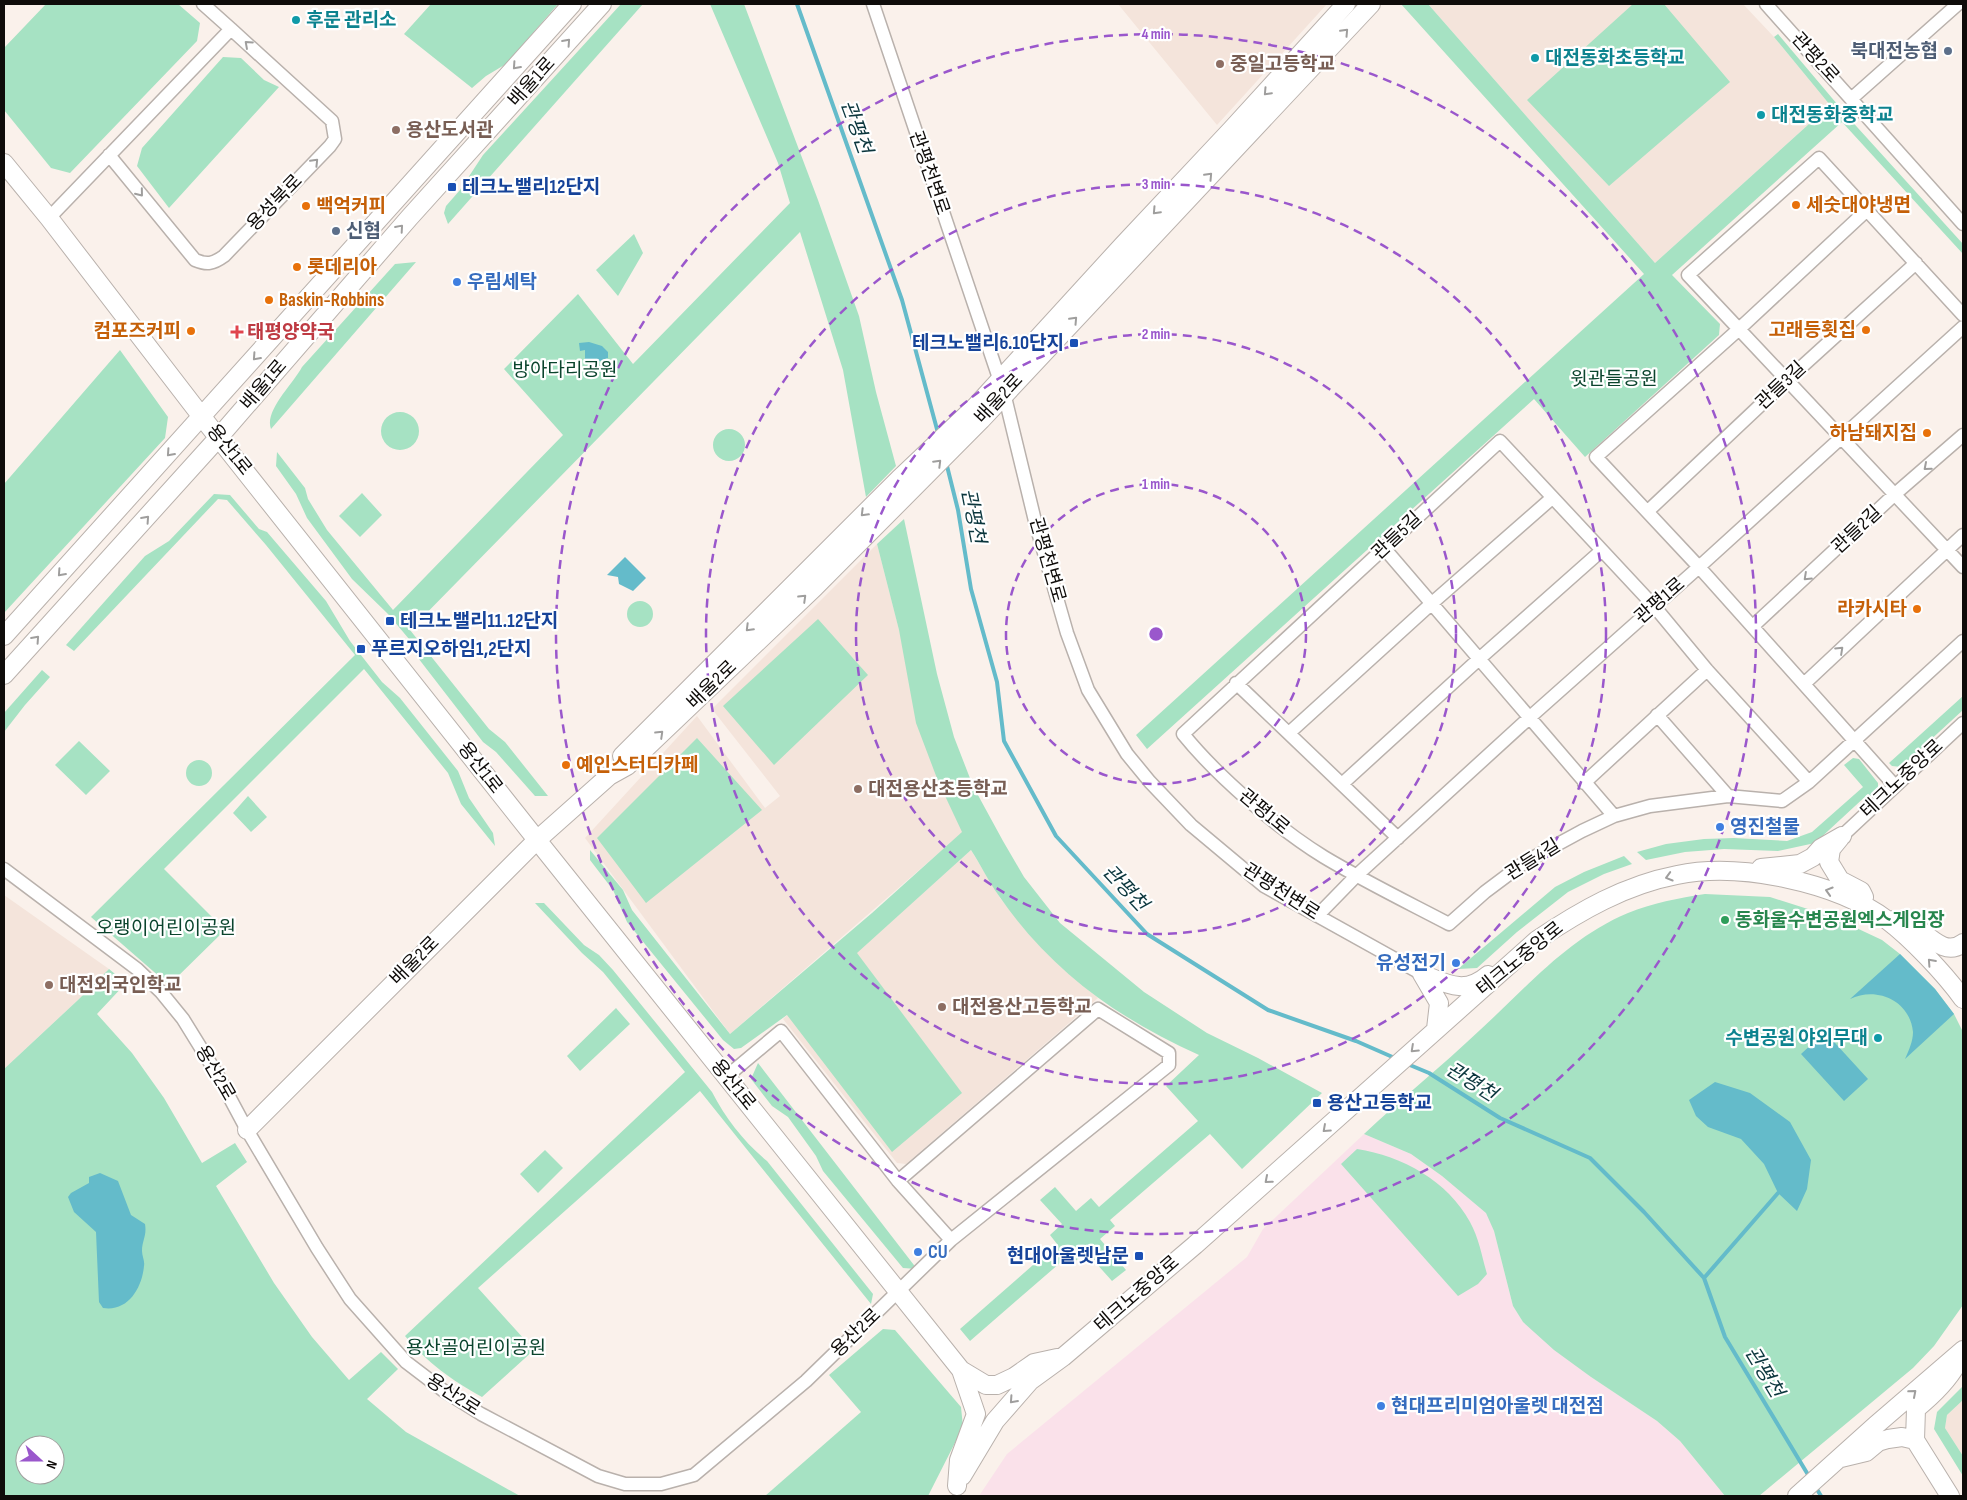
<svg xmlns="http://www.w3.org/2000/svg" width="1967" height="1500" viewBox="0 0 1967 1500" font-family="'Sofia Sans Condensed','Noto Sans KR',sans-serif">
	<style>
		.commercial { fill: #fae1ea }
		.built { fill: #f4e4db }
		.green { fill: #a6e2c3; fill-rule: evenodd }
		.water { fill: #64bbca }
		.lines { fill: none; stroke-linecap: round; stroke-linejoin: round }
		.stream { stroke: #64bbca; stroke-width: 4 }
		.street-casing { stroke: #b9b1ac; stroke-width: 15 }
		.secondary-casing { stroke: #b9b1ac; stroke-width: 20 }
		.street { stroke: #fff; stroke-width: 12 }
		.secondary { stroke: #fff; stroke-width: 18 }
		.oneway { stroke: #9f9e9d }
		.ring { fill: none; stroke: #9a57cc; stroke-width: 2.5; stroke-dasharray: 9 6 }
		.culture-dot { fill: #0f9aa8; stroke: #fff; stroke-width: 2 }
		.service-dot { fill: #5c6f8a; stroke: #fff; stroke-width: 2 }
		.education-dot { fill: #8d6e63; stroke: #fff; stroke-width: 2 }
		.transit-dot { fill: #1a4fb4; stroke: #fff; stroke-width: 2 }
		.food-dot { fill: #e8710a; stroke: #fff; stroke-width: 2 }
		.shop-dot { fill: #3f7fe0; stroke: #fff; stroke-width: 2 }
		.health-dot { fill: #e0444e; stroke: #fff; stroke-width: 2 }
		.leisure-dot { fill: #2e9e5b; stroke: #fff; stroke-width: 2 }
		.labels { text-anchor: middle; dominant-baseline: central; stroke-width: 4.5; stroke-linejoin: round; paint-order: stroke }
		.culture-label { font-size: 19px; font-weight: bold; fill: #0d838f; stroke: #fff; text-anchor: start }
		.service-label { font-size: 19px; font-weight: bold; fill: #4e5e75; stroke: #fff; text-anchor: end }
		.street-label { font-size: 19px; fill: #0f0c0a; stroke: #fff }
		.education-label { font-size: 19px; font-weight: bold; fill: #785e54; stroke: #fff; text-anchor: start }
		.transit-label { font-size: 19px; font-weight: bold; fill: #164399; stroke: #fff; text-anchor: start }
		.food-label { font-size: 19px; font-weight: bold; fill: #c56008; stroke: #fff; text-anchor: start }
		.shop-label { font-size: 19px; font-weight: bold; fill: #366cbe; stroke: #fff; text-anchor: start }
		.health-label { font-size: 19px; font-weight: bold; fill: #be3a42; stroke: #fff; text-anchor: start }
		.park-label { font-size: 19px; fill: #0a442d; stroke: #fff }
		.leisure-label { font-size: 19px; font-weight: bold; fill: #27864d; stroke: #fff; text-anchor: start }
		.water-label { font-size: 20px; font-style: italic; fill: #0b363d; stroke: #fff }
		.centre { fill: #9a57cc; stroke: #fff; stroke-width: 2.5 }
		.ring-label { font-size: 15px; text-anchor: middle; font-weight: bold; fill: #9a57cc; stroke: #fff; stroke-width: 4.5; stroke-linejoin: round; paint-order: stroke }
	</style>
	<rect width="100%" height="100%" fill="#faf1eb"/>
	<!-- commercial -->
	<path class="commercial" d="M1364 1134 1411 1154 1442 1176 1487 1213 1494 1231 1513 1306 1523 1322 1591 1377 1657 1421 1680 1441 1725 1496H979L1007 1454 1247 1257 1263 1229Z"/>
	<!-- built -->
	<path class="built" d="M1118 4H1327L1217 125Z
		M1428 4H1743L1774 37 1830 105 1655 263Z
		M877 544 938 781 963 832 730 1034 585 838 697 716 765 808 780 796 712 709Z
		M971 850 1000 898 1025 929 1061 967 1098 998 906 1164 897 1163 783 1019Z
		M4 895 109 969 78 1000 4 1069Z
		M1963 1400V1456L1945 1428 1947 1415Z"/>
	<!-- green -->
	<path class="green" d="M46 4H178L200 23 197 41 70 173 51 168 4 110V48Z
		M431 4H558L506 64 486 76 472 88 404 34Z
		M621 4H643L448 224 444 213 446 206 460 190 483 155Z
		M710 4H744L818 200 859 316 876 392 896 466 866 497 843 370 800 232 410 630 489 729 505 742 548 796H535L496 752 483 742 415 654 414 645 388 614 352 579 307 518 296 494 276 466 277 452 305 488 308 499 327 530 393 610 563 435 504 369 578 294 633 364 790 203 778 163Z
		M1401 4H1428L1655 263 1830 105 1774 37 1778 34 1848 117 1963 244V254L1842 122 1672 275 1720 324 1719 335 1585 457 1534 399 1147 749 1136 735 1644 274Z
		M1633 4H1664L1730 82 1609 186 1527 100Z
		M223 57 241 58 264 80 279 87 169 208 137 166 142 148Z
		M634 234 643 253 618 296 596 270Z
		M416 262 271 429C264 411 293 384 302 367L395 264Z
		M120 350 168 417 165 438 4 613V484Z
		M381 431a19 19 0 1 1 38 0a19 19 0 1 1-38 0Z
		M713 445a16 16 0 1 1 32 0a16 16 0 1 1-32 0Z
		M362 493 382 515 360 537 339 516Z
		M214 494 230 495 259 529 267 532 326 601 350 641 382 682 400 698 458 771 469 798 493 833 495 846 461 804 448 773 364 669 164 869 225 930 169 985 91 917 355 655 266 545 227 500 218 499 74 651 66 645 145 556 169 541Z
		M904 519 937 674 954 737 973 786 1003 841 1024 877 1060 923 1144 992 1207 1033 1258 1058 1322 1093 1242 1169 1210 1134 1110 1220 1115 1226 1100 1239 1126 1270 1112 1281 1086 1252 1073 1263 1068 1256 970 1341 960 1329 1057 1244 1050 1235 1062 1224 1040 1200 1055 1187 1076 1211 1091 1198 1099 1207 1198 1121 1166 1086 1199 1055C1117 1018 1051 971 999 896 988 881 981 865 971 850L857 953 962 1093 892 1152 787 1015 741 1048 734 1049 723 1040 627 922 613 890 590 860V850L623 890 632 910 730 1034 872 913 962 832 938 781 916 723 899 630 877 544Z
		M627 614a13 13 0 1 1 26 0a13 13 0 1 1-26 0Z
		M818 619 868 675 774 765 723 706Z
		M42 670 50 677 25 705 4 732V713Z
		M1963 696V710L1901 767 1892 766 1889 763Z
		M697 738 762 810 646 903 597 838Z
		M79 741 110 771 86 795 55 765Z
		M1853 758 1859 759 1878 783V790L1870 796 1868 794 1815 843 1778 851 1724 849 1685 852 1646 860 1637 852 1666 844 1704 839 1734 838 1787 841 1812 832 1863 787 1844 765Z
		M186 773a13 13 0 1 1 26 0a13 13 0 1 1-26 0Z
		M248 796 267 817 251 832 233 813Z
		M1624 856 1632 864 1604 874 1568 892 1517 932 1477 968 1458 969 1555 887 1584 872Z
		M1705 894 1770 897 1833 917 1882 940 1900 954 1935 989 1954 1014 1963 1032V1305L1934 1346 1913 1368 1759 1496H1725L1680 1441 1657 1421 1591 1377 1554 1350 1523 1322 1513 1306 1494 1231 1486 1213 1442 1176 1411 1154 1364 1134C1402 1098 1442 1066 1480 1030 1526 988 1568 938 1628 913 1652 903 1679 898 1705 894Z
		M535 903H544L584 945 599 955 613 970 712 1092C726 1119 744 1142 767 1161L873 1294 871 1304 700 1091 478 1288 534 1350 482 1397C451 1380 428 1363 405 1336L685 1072 603 972 582 953Z
		M109 969 126 983 97 1014 132 1053 164 1098 202 1163 235 1143 247 1162 216 1186 274 1283 312 1337 349 1380 381 1352 398 1369 367 1399 406 1432 520 1496H4V1069L78 1000ZM25 1445H55V1475H25Z
		M616 1008 630 1024 580 1071 567 1056Z
		M758 1063 917 1269 903 1268 823 1171 816 1156 788 1117 772 1106 751 1079Z
		M1357 1149C1402 1156 1448 1181 1470 1222 1479 1238 1482 1257 1487 1274L1478 1284 1458 1296 1341 1164Z
		M545 1150 563 1168 538 1193 520 1174Z
		M883 1329 895 1330 961 1407 963 1427 928 1496H765L861 1412 829 1375Z
		M1963 1386V1400L1947 1415 1945 1428 1963 1456V1476L1934 1429 1937 1412Z"/>
	<!-- water -->
	<path class="water" d="M589 342 602 346 608 352V358L592 364 585 359V350L580 351 579 343Z
		M625 557 646 578 633 591 619 584 618 577 607 575Z
		M1900 954 1935 989 1954 1014 1905 1059C1909 1050 1913 1041 1913 1032 1910 1000 1876 986 1850 999Z
		M1825 1032 1868 1079 1844 1101 1801 1054Z
		M1715 1082 1750 1093 1790 1122 1811 1160 1807 1189 1797 1211 1778 1193 1764 1164 1741 1139 1708 1127 1696 1116 1689 1100Z
		M100 1173 118 1181 131 1215 145 1224C147 1236 142 1240 142 1251 142 1256 145 1261 144 1266 142 1288 128 1312 103 1308L99 1302 96 1232 74 1212 68 1197 71 1193 89 1183V1177Z"/>
	<g class="lines">
		<!-- stream -->
		<path class="stream" d="M797 4 902 300 938 433
			M946 462 958 510 971 589 997 682 1004 741 1056 836 1147 934 1268 1010 1356 1041 1397 1059
			M1405 1063 1429 1073 1500 1118 1590 1158 1644 1212 1704 1278 1725 1337 1810 1478
			M1704 1278 1778 1193
			M1815 1486 1821 1496"/>
		<defs>
			<path id="street" d="M873 4 1004 393 1036 525 1067 633 1088 690 1127 754 1150 782 1191 825 1264 886 1422 974
				M1766 4 1963 224
				M1851 99 1958 4
				M109 155 195 260C207 265 213 264 224 256L330 146 335 139 332 121 231 29
				M1867 210 1738 330 1596 457 1699 567 1895 786
				M49 218 231 29 203 4
				M1963 315 1819 158 1688 275 1963 567
				M1648 511 1786 381 1916 263
				M1384 548 1614 816
				M1753 626 1895 494 1963 435
				M1236 683 1398 838
				M1805 683 1963 535
				M1657 715 1728 796
				M1289 733 1431 604 1552 498
				M1809 782 1707 670 1654 606 1500 441 1183 734C1217 776 1277 828 1324 857 1364 881 1407 902 1449 924L1485 892 1525 862 1582 831 1614 816 1650 806 1728 796 1782 801 1809 782 1963 641
				M1584 783 1707 670
				M1342 784 1479 659 1601 551
				M1842 836 1963 723
				M4 869 137 969 161 992 183 1019 217 1074 247 1130 317 1248 350 1299 406 1362 444 1391 481 1414 598 1476 625 1484H661L694 1475 806 1381 951 1240 1169 1065V1053L1098 1009 898 1181
				M1317 916 1357 875 1529 718 1699 567 1963 327
				M726 1077 781 1031 898 1181 951 1240"/>
			<path id="secondary" d="M4 163 49 218 202 417 537 840 961 1370 976 1414 959 1460 957 1486
				M4 636 572 4
				M4 675 219 437 409 218 602 4
				M622 756 899 479 976 406 1123 245 1232 129 1346 4
				M1840 838 1831 849 1829 862 1840 880 1861 891 1864 897
				M1761 868 1800 864 1813 857 1821 848 1842 836
				M1888 920C1895 921 1905 921 1911 924 1927 933 1944 958 1963 943
				M1422 974C1447 984 1465 995 1488 975
				M1422 974 1439 1003 1436 1029
				M247 1130 537 840 609 776 627 766 815 587 981 420 1371 4
				M961 1370 986 1385H997L1014 1377 1034 1363 1057 1358
				M1915 1440 1916 1409C1932 1396 1947 1382 1957 1364
				M1915 1440 1950 1496
				M1841 1458 1866 1452 1878 1442 1888 1439 1902 1437 1915 1440
				M962 1476 995 1421 1030 1381 1063 1357 1195 1245 1537 940C1580 911 1625 885 1677 875 1739 862 1836 882 1887 920 1911 938 1945 974 1963 999
				M1797 1496 1876 1425 1963 1350"/>
		</defs>
		<!-- street casing -->
		<use href="#street" class="street-casing"/>
		<!-- secondary casing -->
		<use href="#secondary" class="secondary-casing"/>
		<!-- street -->
		<use href="#street" class="street"/>
		<!-- secondary -->
		<use href="#secondary" class="secondary"/>
	</g>
	<!-- one-way arrows -->
	<defs><path id="oneway-chevron" d="M-2-3.5L2.5 0L-2 3.5" fill="none" stroke-width="1.6" stroke-linecap="round" stroke-linejoin="round" transform="scale(1.25)"/></defs>
	<g class="oneway">
		<use href="#oneway-chevron" transform="translate(1345 32) rotate(-47)"/>
		<use href="#oneway-chevron" transform="translate(567 42) rotate(-48)"/>
		<use href="#oneway-chevron" transform="translate(248 44) rotate(-138)"/>
		<use href="#oneway-chevron" transform="translate(516 66) rotate(132)"/>
		<use href="#oneway-chevron" transform="translate(1267 92) rotate(133)"/>
		<use href="#oneway-chevron" transform="translate(315 162) rotate(-46)"/>
		<use href="#oneway-chevron" transform="translate(1209 176) rotate(-47)"/>
		<use href="#oneway-chevron" transform="translate(140 193) rotate(51)"/>
		<use href="#oneway-chevron" transform="translate(1156 211) rotate(133)"/>
		<use href="#oneway-chevron" transform="translate(400 228) rotate(-49)"/>
		<use href="#oneway-chevron" transform="translate(1074 320) rotate(-47)"/>
		<use href="#oneway-chevron" transform="translate(256 357) rotate(132)"/>
		<use href="#oneway-chevron" transform="translate(170 453) rotate(132)"/>
		<use href="#oneway-chevron" transform="translate(938 463) rotate(-45)"/>
		<use href="#oneway-chevron" transform="translate(1927 467) rotate(139)"/>
		<use href="#oneway-chevron" transform="translate(864 513) rotate(135)"/>
		<use href="#oneway-chevron" transform="translate(146 519) rotate(-48)"/>
		<use href="#oneway-chevron" transform="translate(61 573) rotate(132)"/>
		<use href="#oneway-chevron" transform="translate(1807 577) rotate(137)"/>
		<use href="#oneway-chevron" transform="translate(803 598) rotate(-44)"/>
		<use href="#oneway-chevron" transform="translate(749 628) rotate(135)"/>
		<use href="#oneway-chevron" transform="translate(36 639) rotate(-48)"/>
		<use href="#oneway-chevron" transform="translate(1840 650) rotate(-43)"/>
		<use href="#oneway-chevron" transform="translate(660 734) rotate(-44)"/>
		<use href="#oneway-chevron" transform="translate(1669 877) rotate(164)"/>
		<use href="#oneway-chevron" transform="translate(1829 891) rotate(-163)"/>
		<use href="#oneway-chevron" transform="translate(1931 962) rotate(-132)"/>
		<use href="#oneway-chevron" transform="translate(1414 1049) rotate(137)"/>
		<use href="#oneway-chevron" transform="translate(1326 1129) rotate(138)"/>
		<use href="#oneway-chevron" transform="translate(1268 1180) rotate(139)"/>
		<use href="#oneway-chevron" transform="translate(1913 1393) rotate(-41)"/>
		<use href="#oneway-chevron" transform="translate(1013 1400) rotate(132)"/>
	</g>
	<!-- distance rings -->
	<g class="ring">
		<circle cx="1156" cy="634" r="150"/>
		<circle cx="1156" cy="634" r="300"/>
		<circle cx="1156" cy="634" r="450"/>
		<circle cx="1156" cy="634" r="600"/>
	</g>
	<!-- markers -->
	<g class="culture-dot">
		<circle cx="296" cy="20" r="5"/>
		<circle cx="1535" cy="58" r="5"/>
		<circle cx="1761" cy="115" r="5"/>
		<circle cx="1878" cy="1038" r="5"/>
	</g>
	<g class="service-dot">
		<circle cx="1948" cy="51" r="5"/>
		<circle cx="336" cy="231" r="5"/>
	</g>
	<g class="education-dot">
		<circle cx="1220" cy="64" r="5"/>
		<circle cx="396" cy="130" r="5"/>
		<circle cx="858" cy="789" r="5"/>
		<circle cx="49" cy="985" r="5"/>
		<circle cx="942" cy="1007" r="5"/>
	</g>
	<g class="transit-dot">
		<rect x="447" y="182" width="10" height="10" rx="2.5"/>
		<rect x="1069" y="338" width="10" height="10" rx="2.5"/>
		<rect x="385" y="616" width="10" height="10" rx="2.5"/>
		<rect x="356" y="644" width="10" height="10" rx="2.5"/>
		<rect x="1312" y="1098" width="10" height="10" rx="2.5"/>
		<rect x="1134" y="1251" width="10" height="10" rx="2.5"/>
	</g>
	<g class="food-dot">
		<circle cx="1796" cy="205" r="5"/>
		<circle cx="306" cy="206" r="5"/>
		<circle cx="297" cy="267" r="5"/>
		<circle cx="269" cy="300" r="5"/>
		<circle cx="1866" cy="330" r="5"/>
		<circle cx="191" cy="331" r="5"/>
		<circle cx="1927" cy="433" r="5"/>
		<circle cx="1917" cy="609" r="5"/>
		<circle cx="566" cy="765" r="5"/>
	</g>
	<g class="shop-dot">
		<circle cx="457" cy="282" r="5"/>
		<circle cx="1720" cy="827" r="5"/>
		<circle cx="1456" cy="963" r="5"/>
		<circle cx="918" cy="1252" r="5"/>
		<circle cx="1381" cy="1406" r="5"/>
	</g>
	<path class="health-dot" d="M234.5 324.5h5v5h5v5h-5v5h-5v-5h-5v-5h5z"/>
	<circle class="leisure-dot" cx="1725" cy="920" r="5"/>
	<g class="labels">
		<!-- culture labels -->
		<g class="culture-label">
			<text x="306" y="20">후문 관리소</text>
			<text x="1545" y="58">대전동화초등학교</text>
			<text x="1771" y="115">대전동화중학교</text>
			<text x="1868" y="1038" text-anchor="end">수변공원 야외무대</text>
		</g>
		<!-- service labels -->
		<g class="service-label">
			<text x="1938" y="51">북대전농협</text>
			<text x="346" y="231" text-anchor="start">신협</text>
		</g>
		<!-- street labels -->
		<g class="street-label">
			<text transform="translate(1815 58) rotate(48)">관평2로</text>
			<text transform="translate(532 82) rotate(-48)">배울1로</text>
			<text transform="translate(929 173) rotate(71)">관평천변로</text>
			<text transform="translate(275 203) rotate(-46)">용성북로</text>
			<text transform="translate(264 385) rotate(-49)">배울1로</text>
			<text transform="translate(1781 386) rotate(-43)">관들3길</text>
			<text transform="translate(999 399) rotate(-47)">배울2로</text>
			<text transform="translate(229 450) rotate(51)">용산1로</text>
			<text transform="translate(1857 530) rotate(-43)">관들2길</text>
			<text transform="translate(1397 536) rotate(-43)">관들5길</text>
			<text transform="translate(1047 560) rotate(74)">관평천변로</text>
			<text transform="translate(1660 601) rotate(-41)">관평1로</text>
			<text transform="translate(712 685) rotate(-44)">배울2로</text>
			<text transform="translate(480 768) rotate(52)">용산1로</text>
			<text transform="translate(1902 779) rotate(-43)">테크노중앙로</text>
			<text transform="translate(1264 812) rotate(40)">관평1로</text>
			<text transform="translate(1533 860) rotate(-32)">관들4길</text>
			<text transform="translate(1281 892) rotate(33)">관평천변로</text>
			<text transform="translate(1520 959) rotate(-39)">테크노중앙로</text>
			<text transform="translate(415 961) rotate(-45)">배울2로</text>
			<text transform="translate(215 1073) rotate(60)">용산2로</text>
			<text transform="translate(733 1085) rotate(51)">용산1로</text>
			<text transform="translate(1137 1294) rotate(-41)">테크노중앙로</text>
			<text transform="translate(856 1333) rotate(-44)">용산2로</text>
			<text transform="translate(453 1395) rotate(33)">용산2로</text>
		</g>
		<!-- education labels -->
		<g class="education-label">
			<text x="1230" y="64">중일고등학교</text>
			<text x="406" y="130">용산도서관</text>
			<text x="868" y="789">대전용산초등학교</text>
			<text x="59" y="985">대전외국인학교</text>
			<text x="952" y="1007">대전용산고등학교</text>
		</g>
		<!-- transit labels -->
		<g class="transit-label">
			<text x="462" y="187">테크노밸리12단지</text>
			<text x="1064" y="343" text-anchor="end">테크노밸리6.10단지</text>
			<text x="400" y="621">테크노밸리11.12단지</text>
			<text x="371" y="649">푸르지오하임1,2단지</text>
			<text x="1327" y="1103">용산고등학교</text>
			<text x="1129" y="1256" text-anchor="end">현대아울렛남문</text>
		</g>
		<!-- food labels -->
		<g class="food-label">
			<text x="1806" y="205">세숫대야냉면</text>
			<text x="316" y="206">백억커피</text>
			<text x="307" y="267">롯데리아</text>
			<text x="279" y="300">Baskin-Robbins</text>
			<text x="1856" y="330" text-anchor="end">고래등횟집</text>
			<text x="181" y="331" text-anchor="end">컴포즈커피</text>
			<text x="1917" y="433" text-anchor="end">하남돼지집</text>
			<text x="1907" y="609" text-anchor="end">라카시타</text>
			<text x="576" y="765">예인스터디카페</text>
		</g>
		<!-- shop labels -->
		<g class="shop-label">
			<text x="467" y="282">우림세탁</text>
			<text x="1730" y="827">영진철물</text>
			<text x="1446" y="963" text-anchor="end">유성전기</text>
			<text x="928" y="1252">CU</text>
			<text x="1391" y="1406">현대프리미엄아울렛 대전점</text>
		</g>
		<!-- health labels -->
		<g class="health-label">
			<text x="247" y="332">태평양약국</text>
		</g>
		<!-- park labels -->
		<g class="park-label">
			<text x="565" y="370">방아다리공원</text>
			<text x="1614" y="379">윗관들공원</text>
			<text x="166" y="928">오랭이어린이공원</text>
			<text x="476" y="1348">용산골어린이공원</text>
		</g>
		<!-- leisure labels -->
		<g class="leisure-label">
			<text x="1735" y="920">동화울수변공원엑스게임장</text>
		</g>
		<!-- water labels -->
		<g class="water-label">
			<text transform="translate(856 127) rotate(70)">관평천</text>
			<text transform="translate(973 516) rotate(79)">관평천</text>
			<text transform="translate(1125 888) rotate(47)">관평천</text>
			<text transform="translate(1471 1082) rotate(32)">관평천</text>
			<text transform="translate(1764 1372) rotate(59)">관평천</text>
		</g>
	</g>
	<circle cx="1156" cy="634" r="8" class="centre"/>
	<g class="ring-label">
		<text x="1156" y="39">4 min</text>
		<text x="1156" y="189">3 min</text>
		<text x="1156" y="339">2 min</text>
		<text x="1156" y="489">1 min</text>
	</g>
	<!-- border -->
	<rect width="1967" height="1500" fill="none" stroke="#0f0c0a" stroke-width="10"/>
	<!-- north arrow -->
	<g transform="translate(40 1460) rotate(111)"><circle r="24" fill="#ffffff" stroke="#9f9e9d"/>
	<path d="M0-4L9 19L0 12L-9 19Z" fill="#9a57cc"/>
	<text y="-8" font-size="14" font-weight="bold" text-anchor="middle" fill="#0f0c0a">N</text>
	</g>
</svg>
